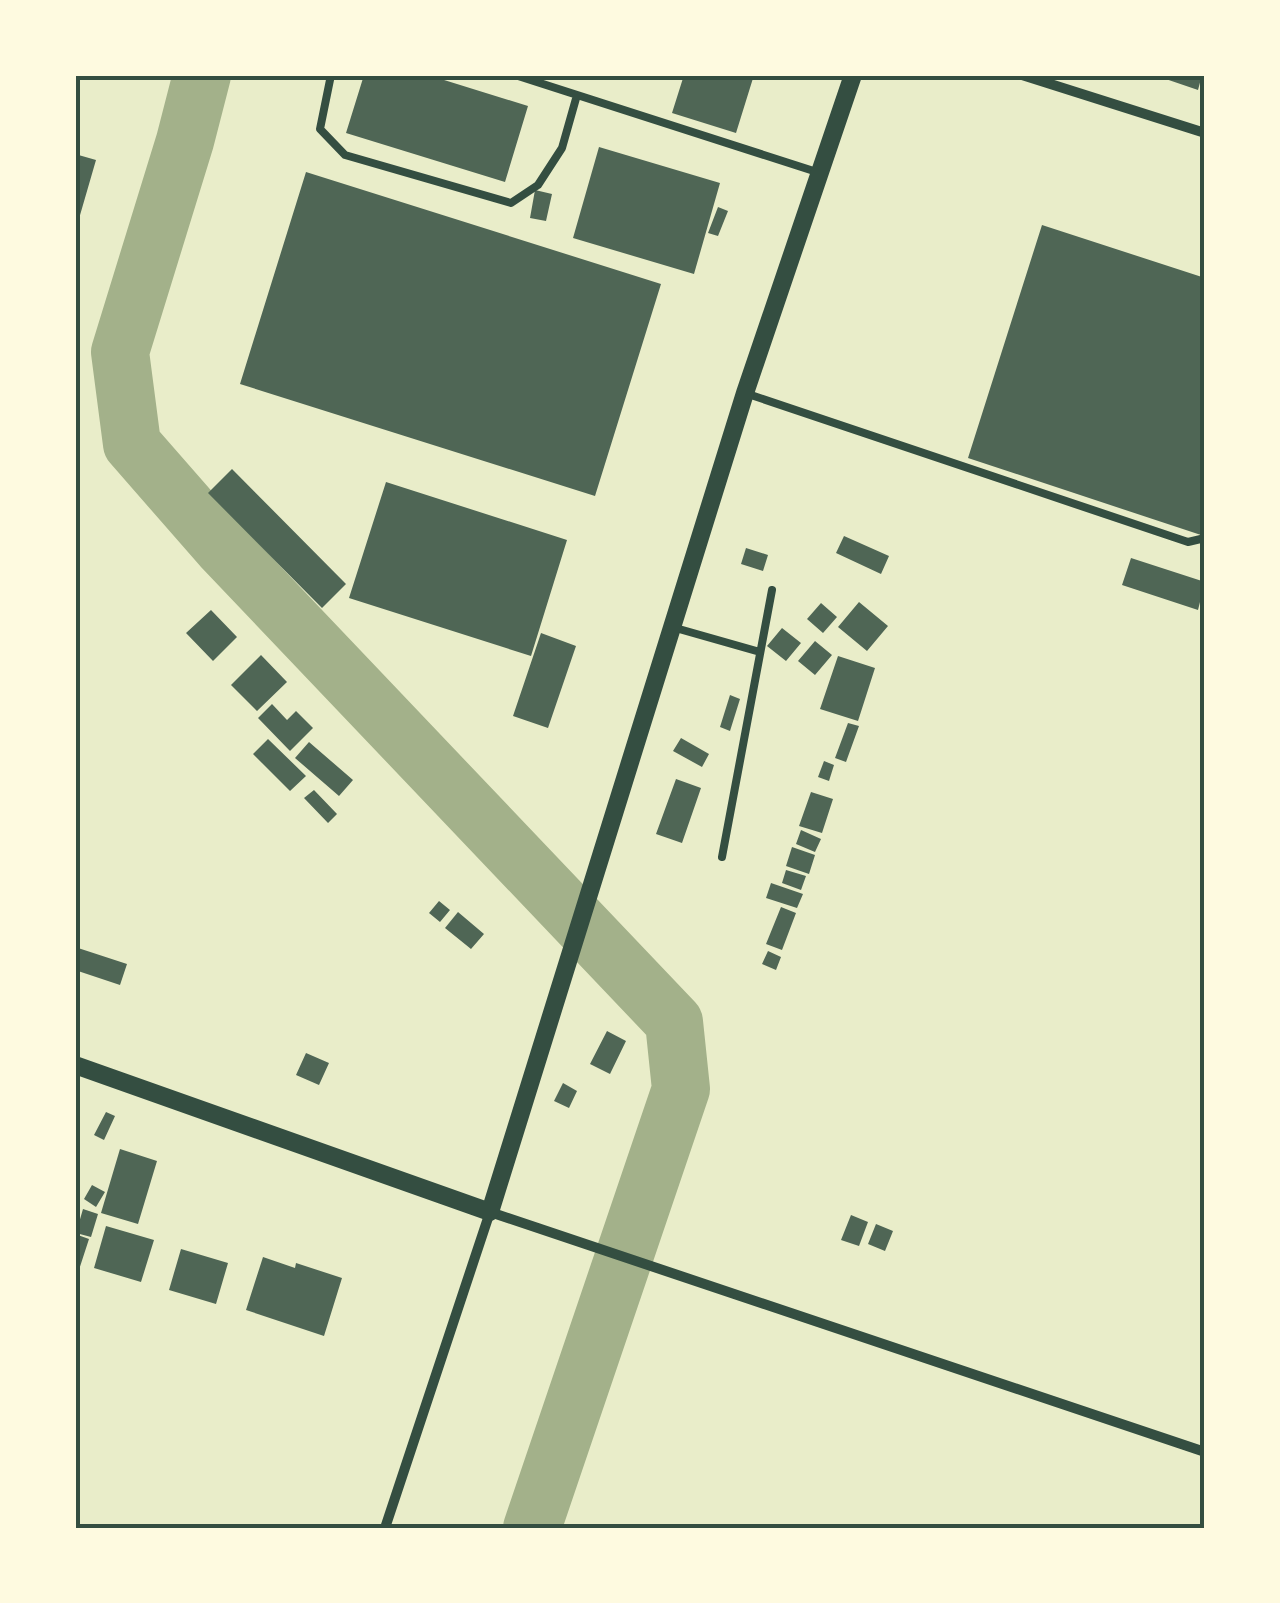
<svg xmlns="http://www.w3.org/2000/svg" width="1280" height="1603" viewBox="0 0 1280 1603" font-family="Cabin,sans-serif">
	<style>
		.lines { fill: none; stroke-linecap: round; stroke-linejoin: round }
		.river { stroke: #a3b18a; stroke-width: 58 }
		.building { fill: #4f6655 }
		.service { stroke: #344e41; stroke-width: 8 }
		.minor { stroke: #344e41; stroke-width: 10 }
		.tertiary { stroke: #344e41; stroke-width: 18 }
		.neatline { fill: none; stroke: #344e41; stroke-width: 4 }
	</style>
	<rect width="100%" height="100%" fill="#e9edc9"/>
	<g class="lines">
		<!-- river -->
		<path class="river" d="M202 75 185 141 120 352 132 444 222 547 674 1022 681 1089 532 1528"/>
	</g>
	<!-- building -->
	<path class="building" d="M364 75H428L528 106 505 182 346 133Z
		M684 75H754L736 133 672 113Z
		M1154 75H1202L1198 90Z
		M599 147 720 183 694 274 573 238Z
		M75 154 96 160 76 229H75Z
		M306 172 661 284 595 496 240 384Z
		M535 190 552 194 546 221 530 218Z
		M718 207 728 211 718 236 708 233Z
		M1042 225 1205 278V523L1201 535 968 458Z
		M232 469 346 584 322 608 208 493Z
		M386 482 567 540 531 656 349 598Z
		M844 536 889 556 881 574 836 553Z
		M746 548 768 555 763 571 741 564Z
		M1131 558 1205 582 1198 610 1122 585Z
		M859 602 888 626 867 651 838 627Z
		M821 603 837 617 823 633 807 619Z
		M211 610 237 637 213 661 186 633Z
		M782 628 801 643 786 661 767 646Z
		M541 633 576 646 548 728 513 716Z
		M815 641 832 655 815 675 798 661Z
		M261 655 287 682 257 711 231 685Z
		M838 656 875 668 858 721 820 709Z
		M730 695 740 699 730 731 720 727Z
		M272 704 287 720 296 711 313 728 290 751 258 718Z
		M848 723 859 726 846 762 835 758Z
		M681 738 709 754 702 767 673 751Z
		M268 739 306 776 290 791 253 754Z
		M309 742 353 780 339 796 295 758Z
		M824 761 834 765 829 781 818 777Z
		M676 779 701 788 682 843 656 834Z
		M314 790 337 814 328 823 304 798Z
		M811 792 833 799 822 833 799 826Z
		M801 830 821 839 815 852 796 844Z
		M792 847 815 855 809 874 786 866Z
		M786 870 806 876 801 890 782 883Z
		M771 883 803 894 797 908 766 898Z
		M439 901 450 910 440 922 429 913Z
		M781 907 796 913 782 950 766 944Z
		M458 912 484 934 471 949 445 928Z
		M75 947 127 964 120 985 75 970Z
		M768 951 781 957 776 970 762 964Z
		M607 1031 626 1041 610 1074 590 1064Z
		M306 1053 329 1063 319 1085 296 1075Z
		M563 1083 577 1091 569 1108 554 1101Z
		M106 1112 115 1116 104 1140 94 1135Z
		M120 1149 157 1161 138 1224 101 1213Z
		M92 1185 105 1192 96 1207 84 1199Z
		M83 1209 98 1214 91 1237 76 1233Z
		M851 1215 868 1222 859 1246 841 1240Z
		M876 1224 893 1231 885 1251 868 1244Z
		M106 1226 154 1240 141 1282 94 1268Z
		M75 1234 89 1239 76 1279 75 1278Z
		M181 1249 228 1263 216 1304 169 1290Z
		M263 1257 295 1268 296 1263 342 1278 324 1336 246 1310Z"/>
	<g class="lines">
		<!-- service -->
		<path class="service" d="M331 75 320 129 345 155 511 203 538 185 562 148 577 95
			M515 75 820 173
			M745 393 1188 542 1205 538
			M672 627 760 652
			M722 857 772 590"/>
		<!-- minor -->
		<path class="minor" d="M1022 75 1205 133
			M385 1528 490 1212 1205 1452"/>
		<!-- tertiary -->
		<path class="tertiary" d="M75 1065 490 1212 745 393 853 75"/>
	</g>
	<!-- border -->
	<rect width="1280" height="1603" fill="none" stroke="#fefae0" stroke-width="155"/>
	<rect x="78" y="78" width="1124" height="1448" class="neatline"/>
</svg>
